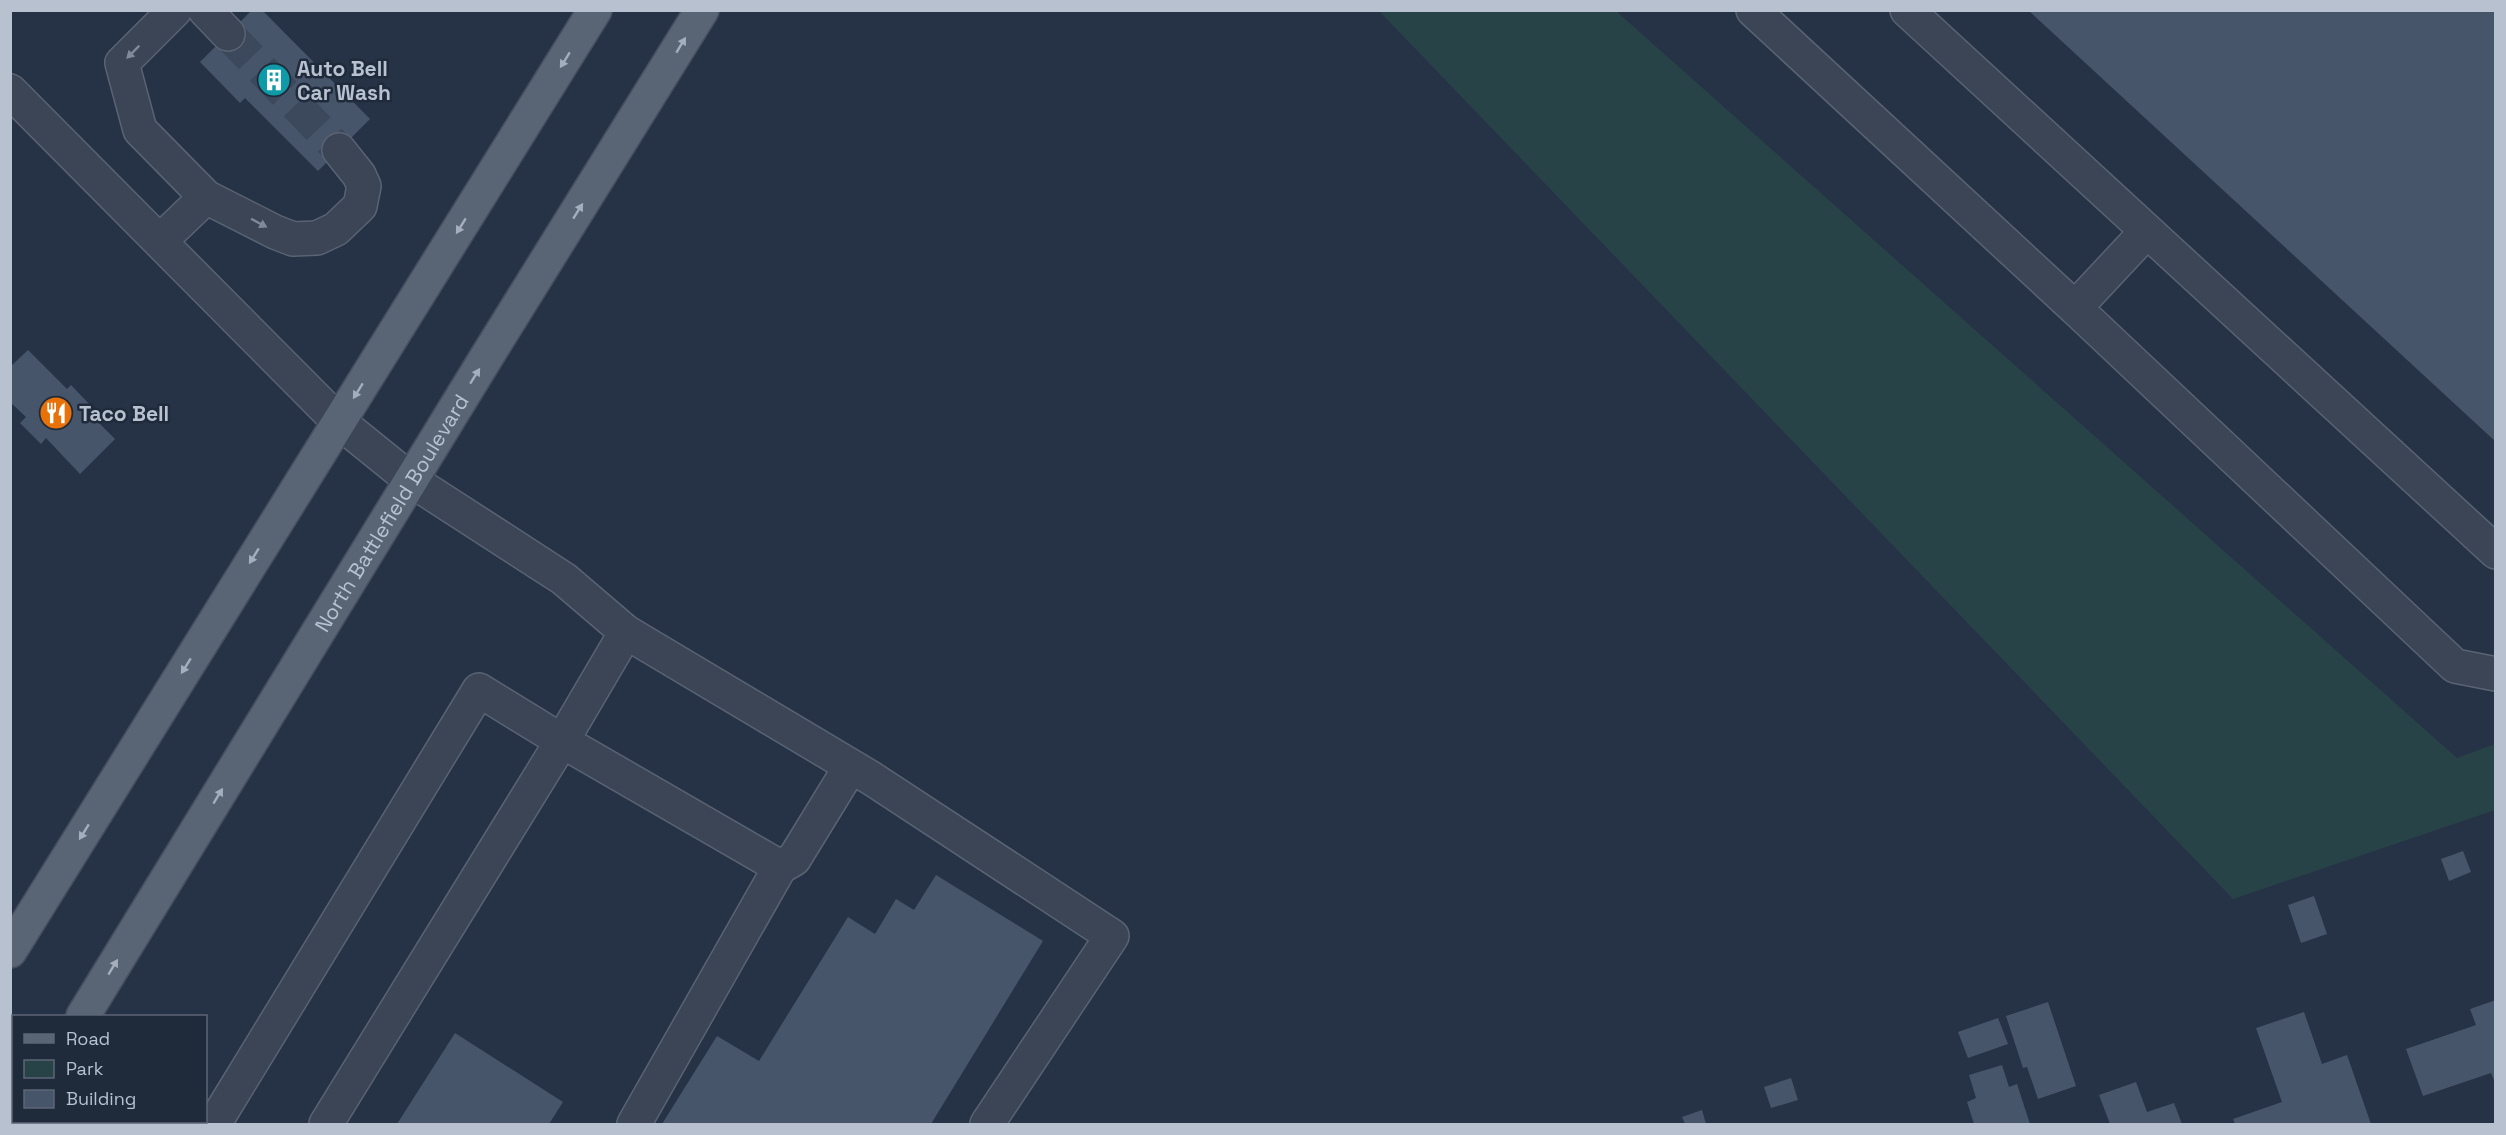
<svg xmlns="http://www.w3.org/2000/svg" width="2506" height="1135" viewBox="0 0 2506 1135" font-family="'Space Grotesk',sans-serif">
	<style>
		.green { fill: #284347 }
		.building { fill: #47556b }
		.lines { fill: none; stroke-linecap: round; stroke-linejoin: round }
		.minor-tunnel { stroke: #3c485b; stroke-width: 33; stroke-dasharray: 33 16; stroke-linecap: butt }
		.minor-casing { stroke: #596373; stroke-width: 36 }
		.major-casing { stroke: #444e5f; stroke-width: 36 }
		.minor { stroke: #3b4556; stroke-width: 33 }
		.major { stroke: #596475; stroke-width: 33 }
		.oneway { fill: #a5aebd }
		.oneway2 { fill: #808999 }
		.labels { text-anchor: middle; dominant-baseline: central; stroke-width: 5; stroke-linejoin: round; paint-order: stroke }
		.poi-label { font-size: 21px; font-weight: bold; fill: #b8c1cf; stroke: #1f2a3b; text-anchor: start }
		.street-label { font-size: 21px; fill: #b8c1cf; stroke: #1f2a3b }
	</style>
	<rect width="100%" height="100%" fill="#263346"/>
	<!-- green -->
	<path class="green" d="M1379 11H1616L2457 758 2495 744V810L2233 899Z"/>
	<!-- building -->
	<path class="building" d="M252 10H262L370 119 318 171 245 98 240 103 200 62Z
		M2028 10H2496V442Z
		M28 350 67 389 71 385 91 406 86 410 115 439 80 474 46 438 41 444 20 423 26 417 10 402V367Z
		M2463 851 2471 872 2449 881 2441 859Z
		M936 875 1043 941 931 1124H662L717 1036 759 1061 848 917 875 934 896 899 914 910Z
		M2314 896 2327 934 2301 943 2288 905Z
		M2496 1000V1085L2491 1073 2423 1096 2406 1049 2476 1025 2470 1009Z
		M2048 1002 2076 1086 2038 1099 2027 1067 2023 1068 2006 1016Z
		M2304 1012 2322 1064 2347 1055 2371 1124H2235L2233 1119 2282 1102 2256 1028Z
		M1998 1018 2008 1044 1968 1058 1958 1032Z
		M455 1033 563 1102 549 1124H397Z
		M2002 1065 2009 1087 2017 1084 2030 1124H1974L1967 1102 1976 1098 1969 1075Z
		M1791 1078 1798 1100 1771 1108 1764 1087Z
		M2136 1082 2147 1112 2174 1103 2182 1124H2110L2099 1095Z
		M1702 1110 1706 1124H1685L1682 1117Z"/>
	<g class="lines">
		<!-- minor-tunnel -->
		<path class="minor-tunnel" d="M228 34 339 150"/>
		<defs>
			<path id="minor" d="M175 10 122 63 140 130 206 197 275 232 293 239 317 238 336 229 360 206 364 186 359 175 339 150
				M205 10 228 34
				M1753 10 2075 308
				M1907 10 2496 552
				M10 91 338 421 411 480 564 579 626 632 871 778 1112 936 987 1124
				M2147 231 2075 308 2455 666 2496 674
				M160 241 206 197
				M214 1124 479 690 562 741 626 632
				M326 1124 562 741 780 867 794 859 851 766
				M634 1124 780 867"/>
			<g id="major">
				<path d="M10 951 595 10"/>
				<path id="s1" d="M83 1016 489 353 702 10"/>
				<path d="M17 1124 18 1122"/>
			</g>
		</defs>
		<!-- minor casing -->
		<use href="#minor" class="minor-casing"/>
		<!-- major casing -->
		<use href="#major" class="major-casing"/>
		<!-- minor -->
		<use href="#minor" class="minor"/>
		<!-- major -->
		<use href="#major" class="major"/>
	</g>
	<!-- one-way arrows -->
	<defs><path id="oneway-solid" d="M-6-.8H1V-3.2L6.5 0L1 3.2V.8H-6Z" transform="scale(1.5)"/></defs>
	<g class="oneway">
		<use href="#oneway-solid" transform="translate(681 45) rotate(-59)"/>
		<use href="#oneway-solid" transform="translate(565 60) rotate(122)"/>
		<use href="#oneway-solid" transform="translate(578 211) rotate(-58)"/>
		<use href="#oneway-solid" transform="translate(461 226) rotate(122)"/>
		<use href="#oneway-solid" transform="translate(475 376) rotate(-58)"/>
		<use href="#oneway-solid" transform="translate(358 391) rotate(122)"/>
		<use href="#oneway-solid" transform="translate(254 556) rotate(122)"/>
		<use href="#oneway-solid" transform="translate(186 666) rotate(122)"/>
		<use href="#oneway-solid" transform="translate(218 796) rotate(-59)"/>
		<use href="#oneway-solid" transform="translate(84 832) rotate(122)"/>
		<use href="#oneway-solid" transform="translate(113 967) rotate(-59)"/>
	</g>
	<g class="oneway2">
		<use href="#oneway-solid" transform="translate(133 52) rotate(135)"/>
		<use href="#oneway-solid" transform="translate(259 223) rotate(28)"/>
	</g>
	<!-- icons -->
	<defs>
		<symbol id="building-disc" viewBox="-11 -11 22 22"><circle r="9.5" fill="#0f9aa8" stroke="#1f2a3b"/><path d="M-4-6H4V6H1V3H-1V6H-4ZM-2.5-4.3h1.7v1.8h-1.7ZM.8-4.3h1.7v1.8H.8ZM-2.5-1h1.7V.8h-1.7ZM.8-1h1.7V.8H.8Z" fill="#fff"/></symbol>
		<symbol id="restaurant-disc" viewBox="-11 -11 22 22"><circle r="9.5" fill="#e8710a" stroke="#1f2a3b"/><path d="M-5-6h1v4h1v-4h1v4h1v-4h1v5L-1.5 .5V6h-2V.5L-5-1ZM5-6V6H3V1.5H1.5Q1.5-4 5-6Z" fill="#fff"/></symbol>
	</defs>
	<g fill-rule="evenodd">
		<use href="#building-disc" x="255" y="61" width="38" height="38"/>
		<use href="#restaurant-disc" x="37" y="394" width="38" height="38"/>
	</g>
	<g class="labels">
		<!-- poi labels -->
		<g class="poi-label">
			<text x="297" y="68">Auto Bell<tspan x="297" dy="24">Car Wash</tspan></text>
			<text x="79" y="413">Taco Bell</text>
		</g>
		<!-- street labels -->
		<g class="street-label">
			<text stroke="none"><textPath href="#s1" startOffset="590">North Battlefield Boulevard</textPath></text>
		</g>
	</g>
	<!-- border -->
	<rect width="2506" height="1135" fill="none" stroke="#b8c1cf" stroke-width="24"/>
	<!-- legend -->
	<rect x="12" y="1015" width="195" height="108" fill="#1f2a3b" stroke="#5c6676" stroke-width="1.5"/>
	<rect x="24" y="1034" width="30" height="9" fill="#596475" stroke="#5c6676" stroke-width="1.5"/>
	<text x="66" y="1045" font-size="18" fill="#b8c1cf">Road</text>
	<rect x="24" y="1060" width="30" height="18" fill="#284347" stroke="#5c6676" stroke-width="1.5"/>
	<text x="66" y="1075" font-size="18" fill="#b8c1cf">Park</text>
	<rect x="24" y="1090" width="30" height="18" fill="#47556b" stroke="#5c6676" stroke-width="1.5"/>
	<text x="66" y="1105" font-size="18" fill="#b8c1cf">Building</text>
</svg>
